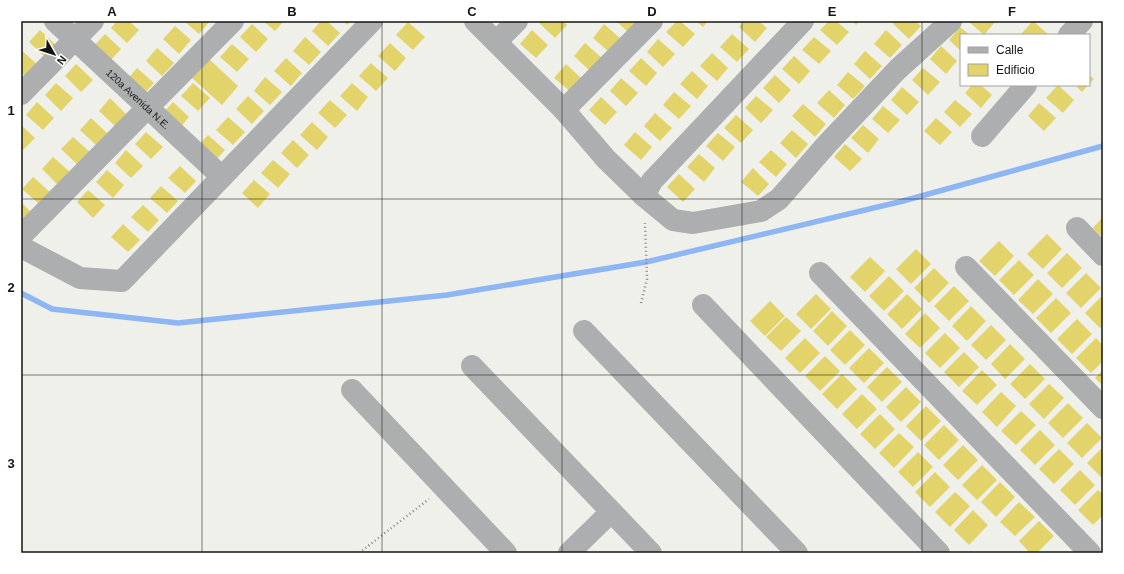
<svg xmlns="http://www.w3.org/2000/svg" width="1124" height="574" viewBox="0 0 1124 574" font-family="Arial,sans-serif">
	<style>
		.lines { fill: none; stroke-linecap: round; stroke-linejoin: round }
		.stream { stroke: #8eb5f4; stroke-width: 5.5 }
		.building { fill: #e3d36b }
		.path { stroke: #868683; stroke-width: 2.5; stroke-dasharray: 1 3; stroke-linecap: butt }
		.minor { stroke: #adaeaf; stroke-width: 22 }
		.grid { fill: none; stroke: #151513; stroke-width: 1; stroke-opacity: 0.55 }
		.labels { text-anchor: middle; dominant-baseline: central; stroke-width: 3.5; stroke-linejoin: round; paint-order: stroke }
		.street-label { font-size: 10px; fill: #151513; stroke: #fff }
		.neatline { fill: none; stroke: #151513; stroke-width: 1.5 }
		.grid-label { font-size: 13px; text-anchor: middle; font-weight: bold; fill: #151513 }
	</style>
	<rect width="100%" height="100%" fill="#f0f0eb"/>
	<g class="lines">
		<!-- stream -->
		<path class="stream" d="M21 293 52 309 178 323 447 295 646 262 903 201 1103 146"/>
	</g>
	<!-- building -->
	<path class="building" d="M117 21H129L139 30 127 43 111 28Z
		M184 21H210L199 34Z
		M263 21H284L275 31Z
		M321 21H327L340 33 328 46 312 31Z
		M343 21H351L347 25Z
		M541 21H563L567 25 555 38 539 23Z
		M616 21H638L628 32Z
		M677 21H680L695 34 683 47 666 32Z
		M696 21H708L703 27Z
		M744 21H759L767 28 755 42 739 27Z
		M829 21H836L849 32 837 45 820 30Z
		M852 21H860L856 25Z
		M895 21H915L921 26 909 39 893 24Z
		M968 21H994L995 22 984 35Z
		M1033 21 1049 35 1021 34Z
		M408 22 425 37 413 50 396 35Z
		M252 24 268 39 256 52 240 37Z
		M604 24 621 39 609 52 593 38Z
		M175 26 191 40 179 54 163 39Z
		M960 27 970 35H961V51L949 40Z
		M40 30 57 46 46 58 29 42Z
		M532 30 548 45 536 58 520 44Z
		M886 30 902 45 890 58 874 44Z
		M105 34 121 49 109 62 93 47Z
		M732 34 749 49 737 62 720 47Z
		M305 37 321 52 309 65 293 51Z
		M814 37 831 51 819 64 802 50Z
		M658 39 675 54 663 67 647 52Z
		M390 43 406 58 395 71 378 56Z
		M585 43 602 58 590 71 574 56Z
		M232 44 249 59 237 72 220 57Z
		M941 46 957 61 946 74 930 59Z
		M157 48 174 63 162 76 146 61Z
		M21 50 38 65 27 78 21 72Z
		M865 51 882 66 870 79 854 64Z
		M712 53 728 68 717 81 700 66Z
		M794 56 810 71 799 84 782 69Z
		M286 58 302 73 291 86 274 71Z
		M641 58 657 73 646 86 629 71Z
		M209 59 238 86 222 105 192 78Z
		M371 63 388 78 376 91 359 76Z
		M76 64 93 80 81 92 65 76Z
		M566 64 582 79 571 92 554 78Z
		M137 68 154 83 142 96 126 81Z
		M923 68 940 82 928 95 912 80Z
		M692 71 708 86 697 99 680 84Z
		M848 72 865 86 853 99 837 85Z
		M775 75 791 90 779 103 763 88Z
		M1089 75 1094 79 1089 84Z
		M265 77 282 92 270 105 254 91Z
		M621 78 638 93 626 106 610 91Z
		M56 83 73 98 61 111 45 95Z
		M193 83 210 98 198 111 181 96Z
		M352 83 368 97 357 111 340 96Z
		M972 85H981L992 95 981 108 965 93Z
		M1058 85 1074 100 1063 113 1046 98Z
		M1075 85H1088L1082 92Z
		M902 87 919 102 907 115 891 100Z
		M829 90 845 105 834 118 817 103Z
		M674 92 691 106 679 119 663 105Z
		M248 96 264 111 252 124 236 109Z
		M756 96 773 110 761 123 745 108Z
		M601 97 617 112 605 125 589 110Z
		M110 98 126 114 115 126 99 111Z
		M330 100 347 115 335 128 318 113Z
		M955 100 972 114 960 127 944 112Z
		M37 102 54 118 43 130 26 115Z
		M173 102 189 117 178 130 161 115Z
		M1039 103 1056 118 1044 131 1028 116Z
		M803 104 826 124 815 137 792 116Z
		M883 106 900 120 888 133 872 119Z
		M655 113 672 128 660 141 644 126Z
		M736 115 753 130 741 143 724 128Z
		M228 117 245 132 233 145 216 130Z
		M91 118 108 134 97 146 80 130Z
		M936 118 952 132 940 145 924 131Z
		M312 122 328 137 317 150 300 135Z
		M21 125 35 138 23 150 21 148Z
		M863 125 879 139 868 153 851 138Z
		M792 130 808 144 796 158 780 143Z
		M146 132 163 147 151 159 135 144Z
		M635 132 652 147 641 160 624 145Z
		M718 133 735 147 723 161 706 146Z
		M208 135 225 150 213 163 196 148Z
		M73 137 90 152 78 165 61 149Z
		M293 140 309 155 297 168 281 153Z
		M845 144 862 159 850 171 834 157Z
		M126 150 143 166 131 178 115 163Z
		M771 150 787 164 776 177 759 162Z
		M699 154 715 168 704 182 687 167Z
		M53 157 70 172 58 185 42 169Z
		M273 160 290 174 278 188 261 173Z
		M180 166 196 181 185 193 168 178Z
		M753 168 769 184 758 196 741 182Z
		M107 170 124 185 113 198 96 182Z
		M679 174 695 189 683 202 667 187Z
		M33 177 50 192 39 204 22 189Z
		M254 180 270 194 258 208 242 193Z
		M161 186 178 201 167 213 150 198Z
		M88 190 105 205 93 218 77 202Z
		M21 202 31 212 21 223Z
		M143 205 159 220 148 232 131 217Z
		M1103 217V238L1093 228Z
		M123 224 140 240 128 252 111 237Z
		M1047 234 1062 249 1043 269 1027 254Z
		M999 241 1014 256 995 276 979 261Z
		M916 249 931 264 911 284 896 269Z
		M1067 253 1082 268 1062 288 1047 273Z
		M870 257 885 271 865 292 850 277Z
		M1019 260 1034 275 1014 295 999 280Z
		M934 268 949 283 929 303 914 288Z
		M1086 273 1101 288 1081 308 1066 293Z
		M889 276 904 291 884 311 869 296Z
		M1038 279 1053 294 1033 314 1018 300Z
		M954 286 969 301 949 321 934 306Z
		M816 294 831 309 811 329 796 314Z
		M907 294 922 309 902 329 887 314Z
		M1103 295V325L1100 328 1085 313Z
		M1056 298 1071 313 1051 333 1036 318Z
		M770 301 785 316 765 336 750 321Z
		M971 306 986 321 967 341 952 326Z
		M832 311 847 326 828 346 813 331Z
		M925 313 940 328 920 348 905 334Z
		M786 317 801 331 781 351 766 337Z
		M1077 319 1092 334 1072 354 1057 339Z
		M991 325 1006 340 986 360 971 345Z
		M850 330 865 345 845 365 830 350Z
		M945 333 960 348 940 368 925 353Z
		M805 338 820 353 800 373 785 358Z
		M1096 338 1103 345V361L1091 373 1076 358Z
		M1010 344 1025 359 1005 379 991 364Z
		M869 348 884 363 864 383 849 368Z
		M964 352 979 367 959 387 944 372Z
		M825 356 840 371 820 391 805 376Z
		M1030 364 1045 379 1025 399 1010 384Z
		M887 367 902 382 882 402 867 387Z
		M982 370 997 385 977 405 962 391Z
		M1103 370V386L1095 378Z
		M842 374 857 389 837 409 822 394Z
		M1049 384 1064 398 1044 419 1029 404Z
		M906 387 921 402 901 422 886 407Z
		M1001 392 1016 406 997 427 982 412Z
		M862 394 877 409 857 429 842 414Z
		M1068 403 1083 418 1063 438 1048 423Z
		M926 406 941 421 921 441 906 426Z
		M1021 411 1036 425 1016 445 1001 431Z
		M880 414 895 429 875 449 860 434Z
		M1087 423 1102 438 1082 458 1067 443Z
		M944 425 959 440 939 460 924 445Z
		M1040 430 1055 445 1035 465 1020 450Z
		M899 433 914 447 894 468 879 453Z
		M963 445 978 460 958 480 943 465Z
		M1103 447V477L1102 478 1087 463Z
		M1059 449 1074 464 1054 484 1039 469Z
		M918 452 933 467 913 487 898 472Z
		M982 465 997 480 977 500 962 485Z
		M1080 470 1095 485 1075 505 1060 490Z
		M935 472 950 487 930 507 915 492Z
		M1000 482 1015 497 996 517 981 502Z
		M1098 490 1103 494V515L1093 525 1078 510Z
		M955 492 970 506 950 527 935 512Z
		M1019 502 1035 517 1015 536 1000 522Z
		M973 510 988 525 969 545 954 530Z
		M1039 521 1054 536 1037 553H1030L1019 541Z"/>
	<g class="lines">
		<!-- path -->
		<path class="path" d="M641 303 647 279 645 223
			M359 553 429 499"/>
		<!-- minor -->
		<g class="minor">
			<path id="s1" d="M55 21 222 177"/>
			<path d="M475 21 564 110 606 159 644 196 673 220 693 223 761 211 779 199 828 143 898 69 951 21"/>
			<path d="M1069 35 1082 21"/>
			<path d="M496 42 517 21"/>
			<path d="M21 94 93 21"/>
			<path d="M564 110 652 21"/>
			<path d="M982 136 1026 85"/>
			<path d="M644 196 652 181 803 21"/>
			<path d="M1077 228 1103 255"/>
			<path d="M21 236 233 21"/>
			<path d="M21 247 80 278 122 281 372 21"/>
			<path d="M966 267 1103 408"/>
			<path d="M820 273 1090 553"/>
			<path d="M703 305 939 553"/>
			<path d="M584 331 797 553"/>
			<path d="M472 366 651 553"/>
			<path d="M352 390 506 553"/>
			<path d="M569 553 611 512"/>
		</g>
	</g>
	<!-- grid -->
	<path class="grid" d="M202 21V553M382 21V553M562 21V553M742 21V553M922 21V553M21 199H1103M21 375H1103"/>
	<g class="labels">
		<!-- street labels -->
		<g class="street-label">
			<text stroke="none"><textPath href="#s1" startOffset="114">120a Avenida N.E.</textPath></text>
		</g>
	</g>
	<!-- border -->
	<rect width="1124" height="574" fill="none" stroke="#ffffff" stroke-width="44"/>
	<!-- legend -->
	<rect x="960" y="34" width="130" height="52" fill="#ffffff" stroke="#a1a1a1"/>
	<rect x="968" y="47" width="20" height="6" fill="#adaeaf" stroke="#a1a1a1"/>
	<text x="996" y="54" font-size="12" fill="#151513">Calle</text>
	<rect x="968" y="64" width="20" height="12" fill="#e3d36b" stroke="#a1a1a1"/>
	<text x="996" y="74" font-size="12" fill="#151513">Edificio</text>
	<!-- north arrow -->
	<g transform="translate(54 54) rotate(129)" stroke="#ffffff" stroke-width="3" paint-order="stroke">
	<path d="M0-3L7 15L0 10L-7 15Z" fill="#151513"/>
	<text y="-6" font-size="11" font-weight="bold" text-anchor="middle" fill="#151513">N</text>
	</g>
	<rect x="22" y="22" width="1080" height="530" class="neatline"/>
	<g class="grid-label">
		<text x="112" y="16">A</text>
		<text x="292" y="16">B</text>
		<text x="472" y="16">C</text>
		<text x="652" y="16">D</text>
		<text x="832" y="16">E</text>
		<text x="1012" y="16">F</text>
		<text x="11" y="115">1</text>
		<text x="11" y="292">2</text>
		<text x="11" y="468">3</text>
	</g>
</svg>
